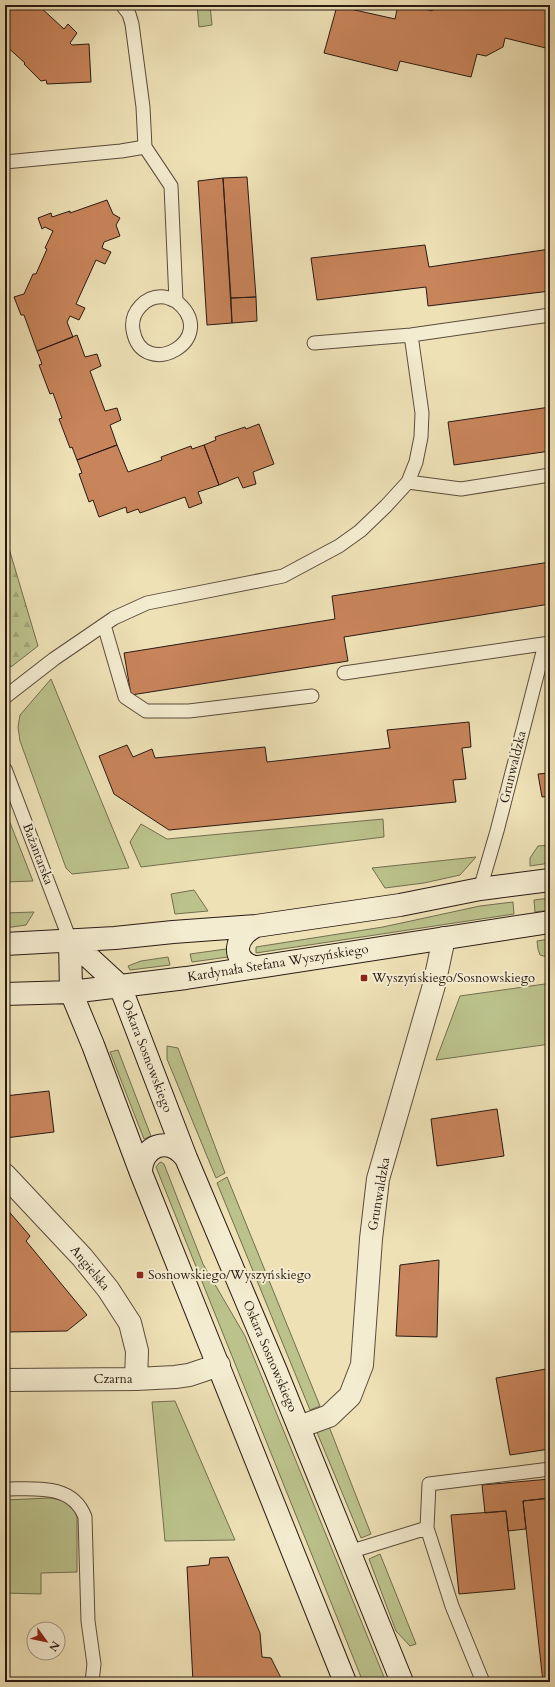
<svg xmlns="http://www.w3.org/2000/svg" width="555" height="1687" viewBox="0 0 555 1687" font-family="Cardo,serif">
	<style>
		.green { fill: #bbc28c; stroke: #726e50 }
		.forest { fill: url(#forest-firs); stroke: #726e50 }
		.building { fill: #c8845a; stroke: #291a13 }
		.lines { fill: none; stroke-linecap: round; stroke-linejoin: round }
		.lane-casing { stroke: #5a4c3c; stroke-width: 15 }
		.street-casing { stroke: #5a4c3c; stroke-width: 24 }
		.secondary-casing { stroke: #291a13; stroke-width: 24 }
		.lane { stroke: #f4ecd0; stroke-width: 13 }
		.street { stroke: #f4ecd0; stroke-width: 22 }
		.secondary { stroke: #f4ecd0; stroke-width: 22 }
		.poi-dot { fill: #8f2418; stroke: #f4ecd0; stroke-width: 1.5 }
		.labels { text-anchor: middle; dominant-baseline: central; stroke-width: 4; stroke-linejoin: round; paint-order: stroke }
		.street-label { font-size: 13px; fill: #291a13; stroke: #f4ecd0 }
		.poi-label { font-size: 13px; fill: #291a13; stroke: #f4ecd0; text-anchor: start }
	</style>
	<defs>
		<pattern id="forest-firs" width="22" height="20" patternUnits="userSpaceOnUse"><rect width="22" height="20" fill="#bbc28c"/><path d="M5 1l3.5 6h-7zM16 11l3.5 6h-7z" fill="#a1a678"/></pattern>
	</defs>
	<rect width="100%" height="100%" fill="#eee1b6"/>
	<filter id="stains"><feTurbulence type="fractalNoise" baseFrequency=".005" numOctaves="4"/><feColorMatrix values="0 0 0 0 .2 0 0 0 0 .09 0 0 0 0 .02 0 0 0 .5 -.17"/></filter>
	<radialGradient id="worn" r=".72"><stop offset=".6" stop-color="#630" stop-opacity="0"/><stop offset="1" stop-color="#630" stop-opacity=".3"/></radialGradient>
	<!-- green -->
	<path class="green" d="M197 5H210L212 25 199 27Z
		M51 679 129 868 72 874 66 868 20 741 18 727 20 715Z
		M5 810 33 881 5 882Z
		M383 819 384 837 141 867 130 842 141 824 167 839Z
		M550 845V863L530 866V858L538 846Z
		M476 857 460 875 424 883 385 888 372 868Z
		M194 890 208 911 175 914 171 894Z
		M550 898V910L535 912 534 900Z
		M513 902 514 914 256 953V947L383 927 480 906Z
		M34 912 26 925 5 928V913Z
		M550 939V958L540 955 538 949 537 941Z
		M226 949 230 952 228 957 192 962 190 954Z
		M168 957 170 965 130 970 128 966 141 961Z
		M545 984 550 986V1044L436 1060 460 996Z
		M167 1046 178 1048 225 1173 216 1178 167 1059Z
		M118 1050 151 1136 144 1139 110 1052Z
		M161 1162 164 1164 203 1264 245 1336 386 1682H363L156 1167 159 1163Z
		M227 1177 320 1406 310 1410 217 1183Z
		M175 1401 235 1540 165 1541 152 1402Z
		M328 1424 371 1534 361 1538 316 1430Z
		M50 1498C64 1500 72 1503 77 1517V1572L41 1573V1594L5 1593V1500Z
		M380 1554 416 1644 410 1646 396 1631 369 1559Z"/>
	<!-- forest -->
	<path class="forest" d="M5 535 38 646 11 667 5 657Z"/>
	<!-- building -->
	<path class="building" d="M5 5H38L64 29 68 24 77 33 70 43 72 45 89 44 91 82 47 84 46 80 41 81 24 64 25 63 5 45Z
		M398 5H410L432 11 434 5H550V49L505 38 503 47 486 56 477 54 471 77 400 61 397 71 324 53 337 6 395 19Z
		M247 177 256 297 231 298 223 178Z
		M223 178 232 323 207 325 198 181Z
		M107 200 113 214 120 218 116 225 120 236 104 242 102 248 111 252 105 264 96 260 76 304 85 308 79 320 70 316 67 322 73 337 37 351 24 315H21L14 297 24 294 33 274H36L47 249 45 248 53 231 45 227 42 229 38 218 51 213 52 217 70 211V213Z
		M425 245 429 267 550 249V291L428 306 426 287 317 300 311 258Z
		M256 297 257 321 232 323 231 298Z
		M77 335 85 357 97 354 101 366 90 371 105 411 117 408 121 420 110 425 117 445 77 460 72 447 70 448 59 419 62 418 53 393 50 394 39 365 42 364 37 351Z
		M550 407V451L454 465 448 422Z
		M259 424 274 464 253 472 256 484 243 488 238 477 219 485 204 445 216 440 215 437 245 427 246 429Z
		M117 445 128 472 162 460 161 457 191 446 192 449 204 445 219 485 198 492 202 503 189 508 185 497 140 513 138 509 127 513 126 507 99 517 93 500 89 502 79 474 82 473 77 460Z
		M550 562V604L344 637 348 661 131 695 124 653 335 619 332 596Z
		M469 722 471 747 462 748 466 779 453 780 456 802 169 830 114 794 99 756 127 745 133 757 152 749 155 758 265 747 267 762 390 748 387 730Z
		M550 773V796L542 797 538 774Z
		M49 1091 54 1132 5 1138V1096Z
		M497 1109 504 1156 437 1166 431 1119Z
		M5 1207 30 1236 26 1241 87 1315 67 1331 5 1332Z
		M439 1260 437 1337 396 1336 400 1265Z
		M546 1369 550 1392V1449L510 1455 496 1378Z
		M550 1479V1498L523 1501 526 1529 508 1531 506 1511 485 1513 482 1485Z
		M550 1498V1682H543L523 1501Z
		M506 1511 515 1589 459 1594 451 1515Z
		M228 1557 260 1633 262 1657 271 1658 283 1682H193L187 1567 209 1565 210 1558Z"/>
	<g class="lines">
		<defs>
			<path id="lane" d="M122 5 129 14 132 24 143 107 145 147
				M5 162 121 151 145 147 171 186 176 301C223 339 142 383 133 330 130 312 146 295 164 297 168 297 172 300 176 301
				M314 343 411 335 550 315
				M408 482 461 489 550 475
				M104 625 125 697 146 711H189L312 696
				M344 673 550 643
				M5 697 54 659 114 618 147 603 283 576 339 546 360 531 386 506 408 482 416 462 421 437 422 413 411 335
				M5 769 70 940
				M480 889 497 831 545 644
				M5 1489C34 1489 72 1483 85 1517L88 1621 94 1664 92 1682
				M349 1552 427 1528
				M483 1682 452 1606 427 1528 429 1484 550 1469"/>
			<path id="street" d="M5 1175 82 1257 108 1289 130 1323 137 1351 136 1379
				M5 1380 136 1379 175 1377 189 1375 219 1365
				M299 1427 329 1416 350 1396 362 1365 371 1239 378 1179 434 985 444 938"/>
			<path id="secondary" d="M70 940 120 986 186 1158 276 1371 402 1682
				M70 940 71 992 93 1045 141 1173 345 1682
				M5 944 115 938 173 932 256 926 400 905 480 889 550 880
				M254 967C229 959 236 935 256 926
				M5 994 71 992 186 978 550 922
				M141 1173C141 1145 169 1135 186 1158"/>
		</defs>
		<!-- lane casing -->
		<use href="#lane" class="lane-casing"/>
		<!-- street casing -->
		<use href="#street" class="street-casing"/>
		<!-- secondary casing -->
		<use href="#secondary" class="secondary-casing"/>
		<!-- lane -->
		<use href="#lane" class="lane"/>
		<!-- street -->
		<use href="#street" class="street"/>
		<!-- secondary -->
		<use href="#secondary" class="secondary"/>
	</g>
	<!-- markers -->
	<g class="poi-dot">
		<rect x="360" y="974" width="8" height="8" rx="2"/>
		<rect x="136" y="1271" width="8" height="8" rx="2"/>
	</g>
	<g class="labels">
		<!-- street labels -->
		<g class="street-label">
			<text transform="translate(513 767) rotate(-76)">Grunwaldzka</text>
			<text transform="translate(38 854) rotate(69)">Bażantarska</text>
			<text transform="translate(278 963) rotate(-9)">Kardynała Stefana Wyszyńskiego</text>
			<text transform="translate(147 1056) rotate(69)">Oskara Sosnowskiego</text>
			<text transform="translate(379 1194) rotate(-80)">Grunwaldzka</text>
			<text transform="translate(90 1268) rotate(50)">Angielska</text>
			<text transform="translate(270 1356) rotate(67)">Oskara Sosnowskiego</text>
			<text x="113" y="1379">Czarna</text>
		</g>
		<!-- poi labels -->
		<g class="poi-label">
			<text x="372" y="978">Wyszyńskiego/Sosnowskiego</text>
			<text x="148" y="1275">Sosnowskiego/Wyszyńskiego</text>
		</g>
	</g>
	<!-- margin -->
	<rect width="555" height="1687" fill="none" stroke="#eee1b6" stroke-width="20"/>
	<rect x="6" y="6" width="543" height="1675" fill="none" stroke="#291a13" stroke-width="2"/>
	<rect x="10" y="10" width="535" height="1667" fill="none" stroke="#291a13"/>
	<!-- north arrow -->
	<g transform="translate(46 1641) rotate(123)"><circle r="19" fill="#f4ecd0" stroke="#a39884"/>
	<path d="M0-3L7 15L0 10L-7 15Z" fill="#8f2418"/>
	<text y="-6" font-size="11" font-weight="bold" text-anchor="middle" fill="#291a13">N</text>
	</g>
	<rect width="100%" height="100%" filter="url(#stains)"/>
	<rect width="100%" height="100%" fill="url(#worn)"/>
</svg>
